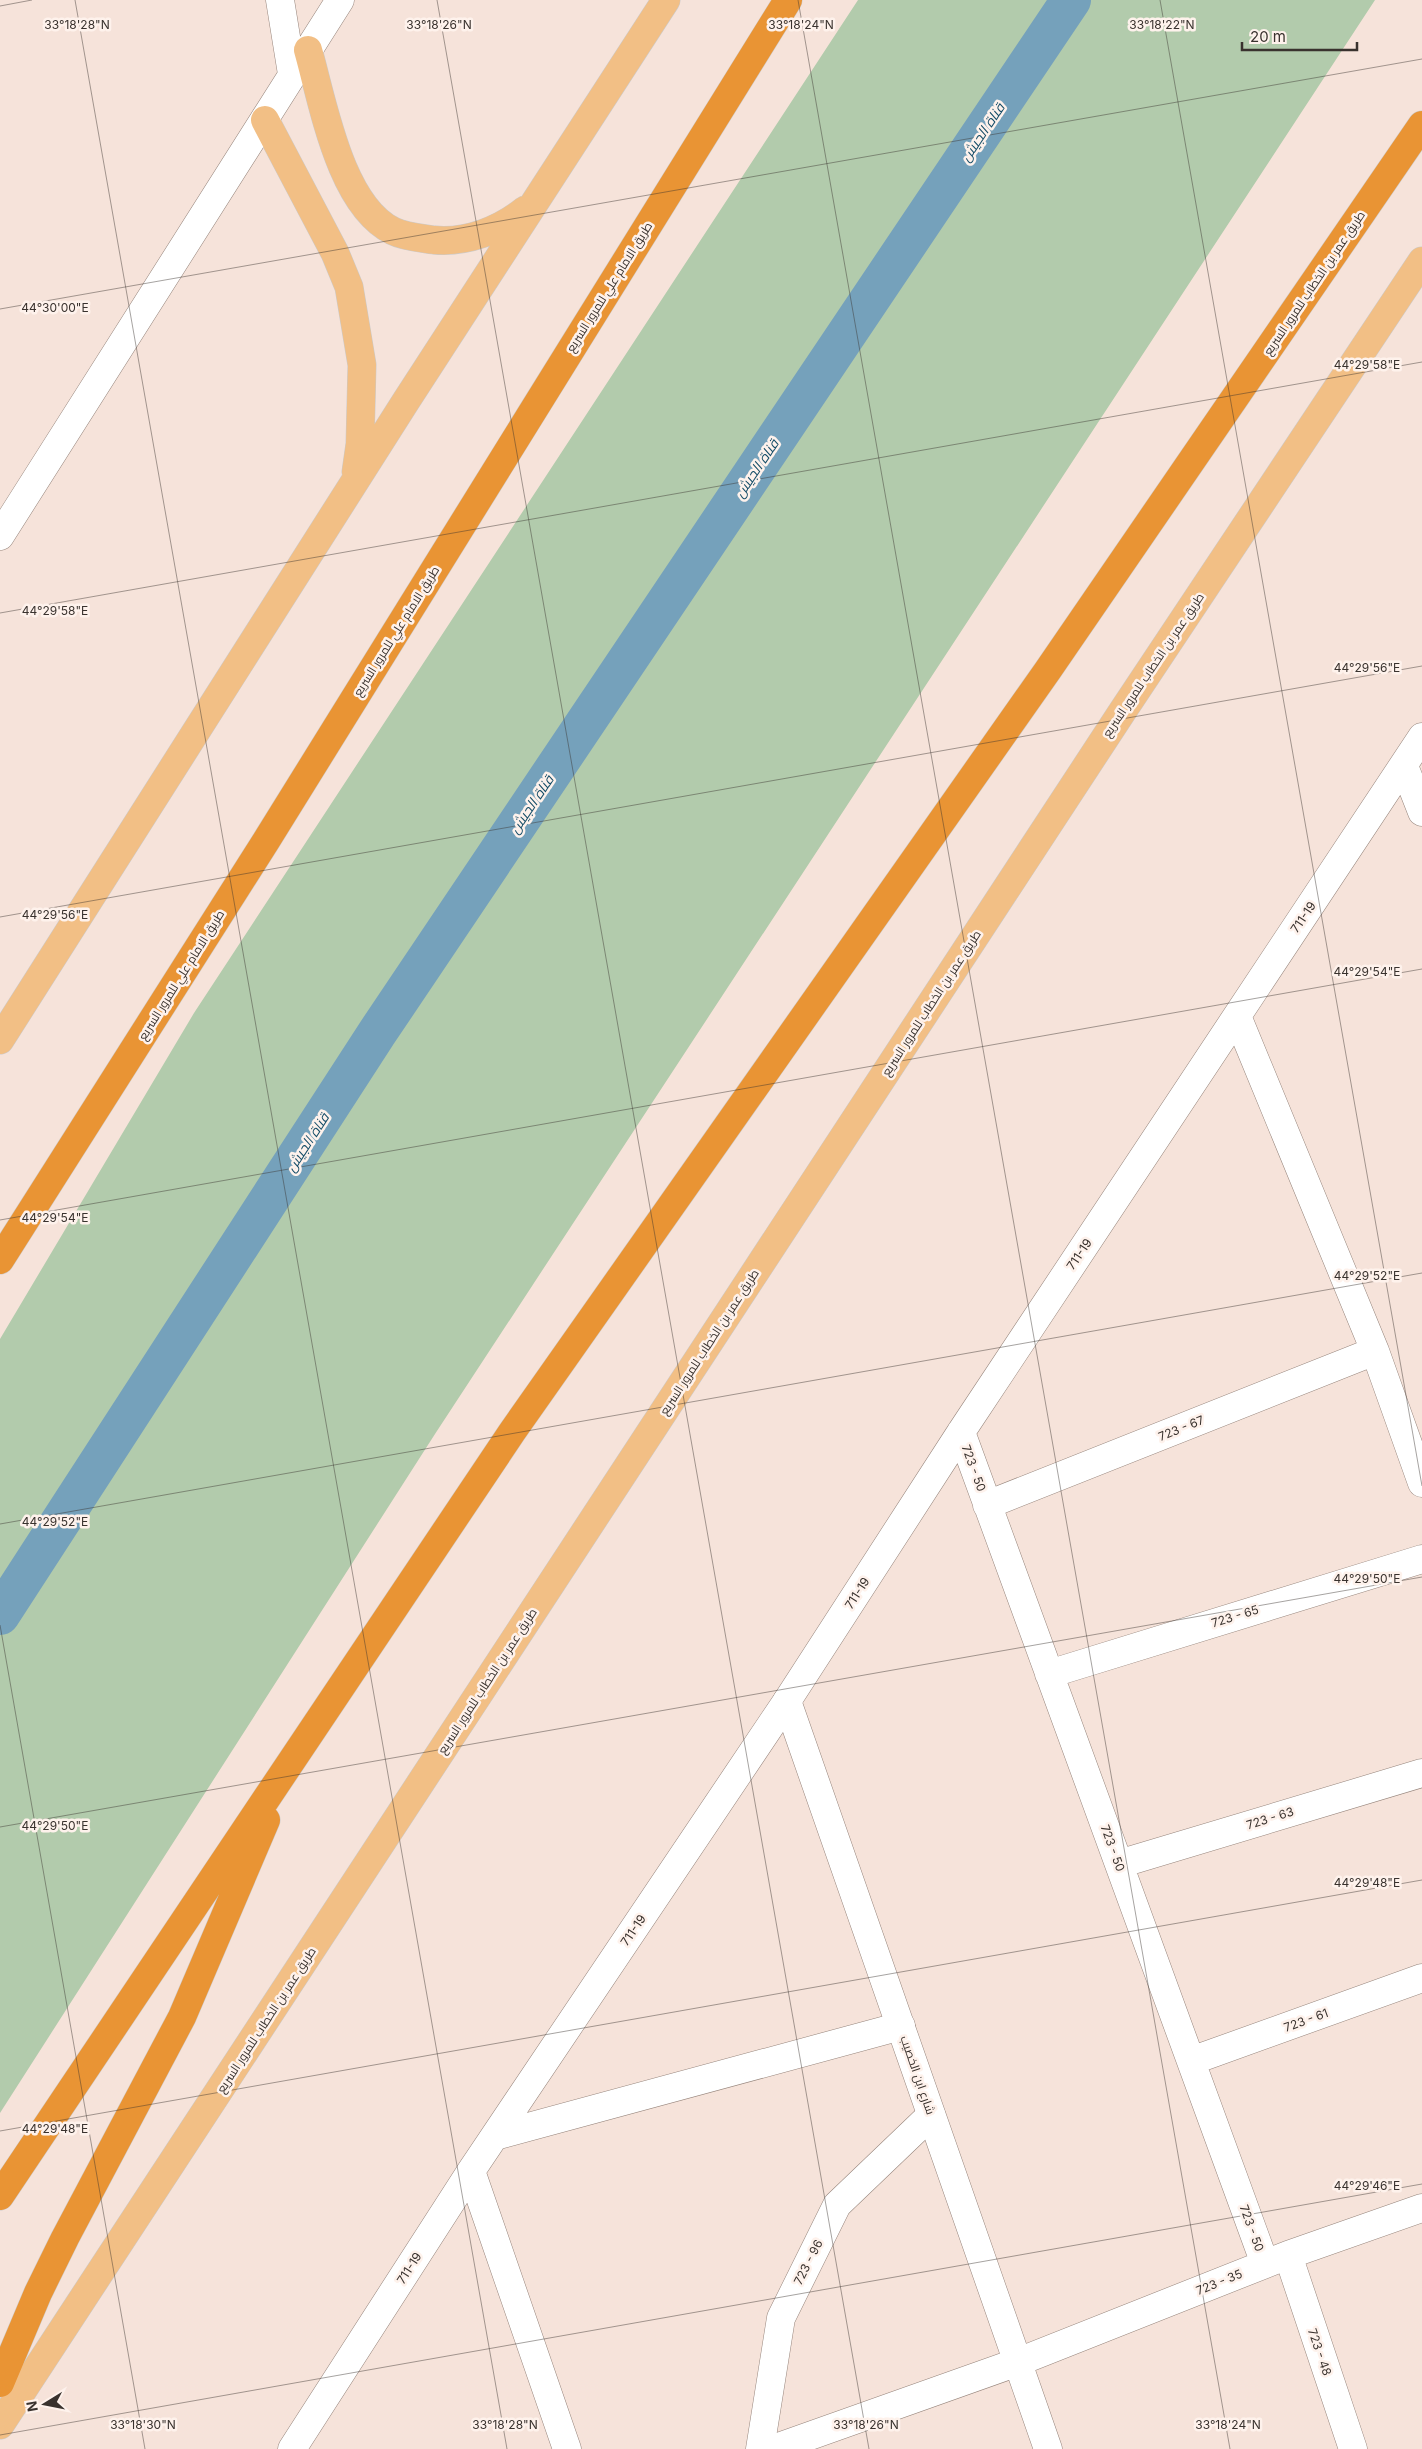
<svg xmlns="http://www.w3.org/2000/svg" width="1422" height="2449" viewBox="0 0 1422 2449" font-family="Inter,Cairo,sans-serif">
	<style>
		.grass { fill: #b2cbac }
		.lines { fill: none; stroke-linecap: round; stroke-linejoin: round }
		.canal { stroke: #75a1bb; stroke-width: 40 }
		.minor-casing { stroke: #96857c; stroke-width: 29 }
		.tertiary-casing { stroke: #96857c; stroke-width: 29 }
		.primary-casing { stroke: #cccac9; stroke-width: 29 }
		.motorway-casing { stroke: #cccac9; stroke-width: 29 }
		.minor { stroke: #fff; stroke-width: 28 }
		.tertiary { stroke: #fff; stroke-width: 28 }
		.primary { stroke: #f2bf85; stroke-width: 28 }
		.motorway { stroke: #e99434; stroke-width: 28 }
		.ticks { fill: none; stroke: #39322e; stroke-width: 1; stroke-opacity: 0.45 }
		.labels { text-anchor: middle; dominant-baseline: central; stroke-width: 5; stroke-linejoin: round; paint-order: stroke }
		.street-label { font-size: 12px; fill: #39322e; stroke: #fef2ec }
		.water-label { font-size: 14px; font-style: italic; fill: #154d68; stroke: #fef2ec }
		.ticks-label { font-size: 12px; text-anchor: middle; fill: #39322e; stroke: #fef2ec; stroke-width: 5; stroke-linejoin: round; paint-order: stroke }
	</style>
	<rect width="100%" height="100%" fill="#f6e3da"/>
	<!-- grass -->
	<path class="grass" d="M858 0H1375L435 1434 0 2113V1339L194 1013Z"/>
	<g class="lines">
		<!-- canal -->
		<path class="canal" d="M0 1615 377 1033 1071 0"/>
		<defs>
			<path id="minor" d="M1404 766 1422 812
				M1237 1016 1375 1351 1422 1483
				M961 1432 1265 2264
				M987 1505 1375 1351
				M1049 1674 1422 1559
				M1119 1864 1422 1773
				M1191 2061 1422 1978
				M495 2136 901 2026
				M471 2171 567 2449
				M1288 2255 1353 2449
				M292 2449 471 2171 787 1701 961 1432 1422 737
				M760 2449 781 2318 837 2205 931 2115
				M773 2449 1018 2362 1288 2255 1422 2208"/>
			<path id="tertiary" d="M280 0 292 74
				M0 536 340 0
				M787 1701 1048 2449"/>
			<path id="primary" d="M308 50C323 103 340 205 393 231 405 237 421 238 434 240 467 243 500 230 525 210
				M265 120 335 253 349 287 362 365 360 444 356 472
				M0 1040 406 401 666 0
				M0 2425 1122 712 1422 261"/>
			<path id="motorway" d="M0 1260 266 841 788 0
				M0 2196 512 1432 1048 670 1422 125
				M0 2383 38 2293 65 2238 182 2017 266 1820"/>
		</defs>
		<!-- minor casing -->
		<use href="#minor" class="minor-casing"/>
		<!-- tertiary casing -->
		<use href="#tertiary" class="tertiary-casing"/>
		<!-- primary casing -->
		<use href="#primary" class="primary-casing"/>
		<!-- motorway casing -->
		<use href="#motorway" class="motorway-casing"/>
		<!-- minor -->
		<use href="#minor" class="minor"/>
		<!-- tertiary -->
		<use href="#tertiary" class="tertiary"/>
		<!-- primary -->
		<use href="#primary" class="primary"/>
		<!-- motorway -->
		<use href="#motorway" class="motorway"/>
	</g>
	<!-- ticks -->
	<path class="ticks" d="M75 0 507 2449M437 0 869 2449M798 0 1230 2449M1160 0 1422 1486M0 6 32 0M0 309 1422 59M0 613 1422 362M0 917 1422 666M0 1220 1422 969M0 1524 1422 1273M0 1625 145 2449M0 1827 1422 1577M0 2131 1422 1880M0 2435 1422 2184"/>
	<g class="labels">
		<!-- street labels -->
		<g class="street-label">
			<text transform="translate(1314 283) rotate(-56)">طريق عمر بن الخطاب للمرور السريع</text>
			<text transform="translate(609 287) rotate(-58)">طريق الامام علي للمرور السريع</text>
			<text transform="translate(396 631) rotate(-58)">طريق الامام علي للمرور السريع</text>
			<text transform="translate(1153 665) rotate(-56)">طريق عمر بن الخطاب للمرور السريع</text>
			<text transform="translate(1303 917) rotate(-56)">711-19</text>
			<text transform="translate(181 975) rotate(-58)">طريق الامام علي للمرور السريع</text>
			<text transform="translate(931 1003) rotate(-57)">طريق عمر بن الخطاب للمرور السريع</text>
			<text transform="translate(1079 1254) rotate(-56)">711-19</text>
			<text transform="translate(709 1342) rotate(-57)">طريق عمر بن الخطاب للمرور السريع</text>
			<text transform="translate(1181 1428) rotate(-22)">723 - 67</text>
			<text transform="translate(974 1468) rotate(70)">723 - 50</text>
			<text transform="translate(857 1593) rotate(-57)">711-19</text>
			<text transform="translate(1235 1616) rotate(-17)">723 - 65</text>
			<text transform="translate(487 1681) rotate(-57)">طريق عمر بن الخطاب للمرور السريع</text>
			<text transform="translate(1270 1818) rotate(-17)">723 - 63</text>
			<text transform="translate(1113 1848) rotate(70)">723 - 50</text>
			<text transform="translate(633 1930) rotate(-56)">711-19</text>
			<text transform="translate(266 2020) rotate(-57)">طريق عمر بن الخطاب للمرور السريع</text>
			<text transform="translate(1306 2020) rotate(-20)">723 - 61</text>
			<text transform="translate(918 2075) rotate(71)">شارع ابن الخصيب</text>
			<text transform="translate(1252 2228) rotate(70)">723 - 50</text>
			<text transform="translate(808 2262) rotate(-63)">723 - 96</text>
			<text transform="translate(409 2268) rotate(-57)">711-19</text>
			<text transform="translate(1219 2282) rotate(-22)">723 - 35</text>
			<text transform="translate(1320 2352) rotate(71)">723 - 48</text>
		</g>
		<!-- water labels -->
		<g class="water-label">
			<text transform="translate(982 132) rotate(-56)">قناة الجيش</text>
			<text transform="translate(756 468) rotate(-56)">قناة الجيش</text>
			<text transform="translate(531 804) rotate(-56)">قناة الجيش</text>
			<text transform="translate(307 1142) rotate(-57)">قناة الجيش</text>
		</g>
	</g>
	<g class="ticks-label">
		<text x="77" y="29">33°18'28"N</text>
		<text x="439" y="29">33°18'26"N</text>
		<text x="801" y="29">33°18'24"N</text>
		<text x="1162" y="29">33°18'22"N</text>
		<text x="55" y="312">44°30'00"E</text>
		<text x="1367" y="369">44°29'58"E</text>
		<text x="55" y="615">44°29'58"E</text>
		<text x="1367" y="672">44°29'56"E</text>
		<text x="55" y="919">44°29'56"E</text>
		<text x="1367" y="976">44°29'54"E</text>
		<text x="55" y="1222">44°29'54"E</text>
		<text x="1367" y="1280">44°29'52"E</text>
		<text x="55" y="1526">44°29'52"E</text>
		<text x="1367" y="1583">44°29'50"E</text>
		<text x="55" y="1830">44°29'50"E</text>
		<text x="1367" y="1887">44°29'48"E</text>
		<text x="55" y="2133">44°29'48"E</text>
		<text x="1367" y="2190">44°29'46"E</text>
		<text x="143" y="2429">33°18'30"N</text>
		<text x="505" y="2429">33°18'28"N</text>
		<text x="866" y="2429">33°18'26"N</text>
		<text x="1228" y="2429">33°18'24"N</text>
	</g>
	<!-- north arrow -->
	<g transform="translate(45 2404) rotate(260)" stroke="#fef2ec" stroke-width="4" paint-order="stroke">
	<path d="M0-4L9 19L0 12L-9 19Z" fill="#39322e"/>
	<text y="-8" font-size="14" font-weight="bold" text-anchor="middle" fill="#39322e">N</text>
	</g>
	<!-- scale -->
	<path d="M1242 42v8h115v-8" fill="none" stroke="#39322e" stroke-width="2.5"/>
	<text x="1250" y="42" font-size="15" fill="#39322e" stroke="#fef2ec" stroke-width="4" paint-order="stroke">20 m</text>
</svg>
